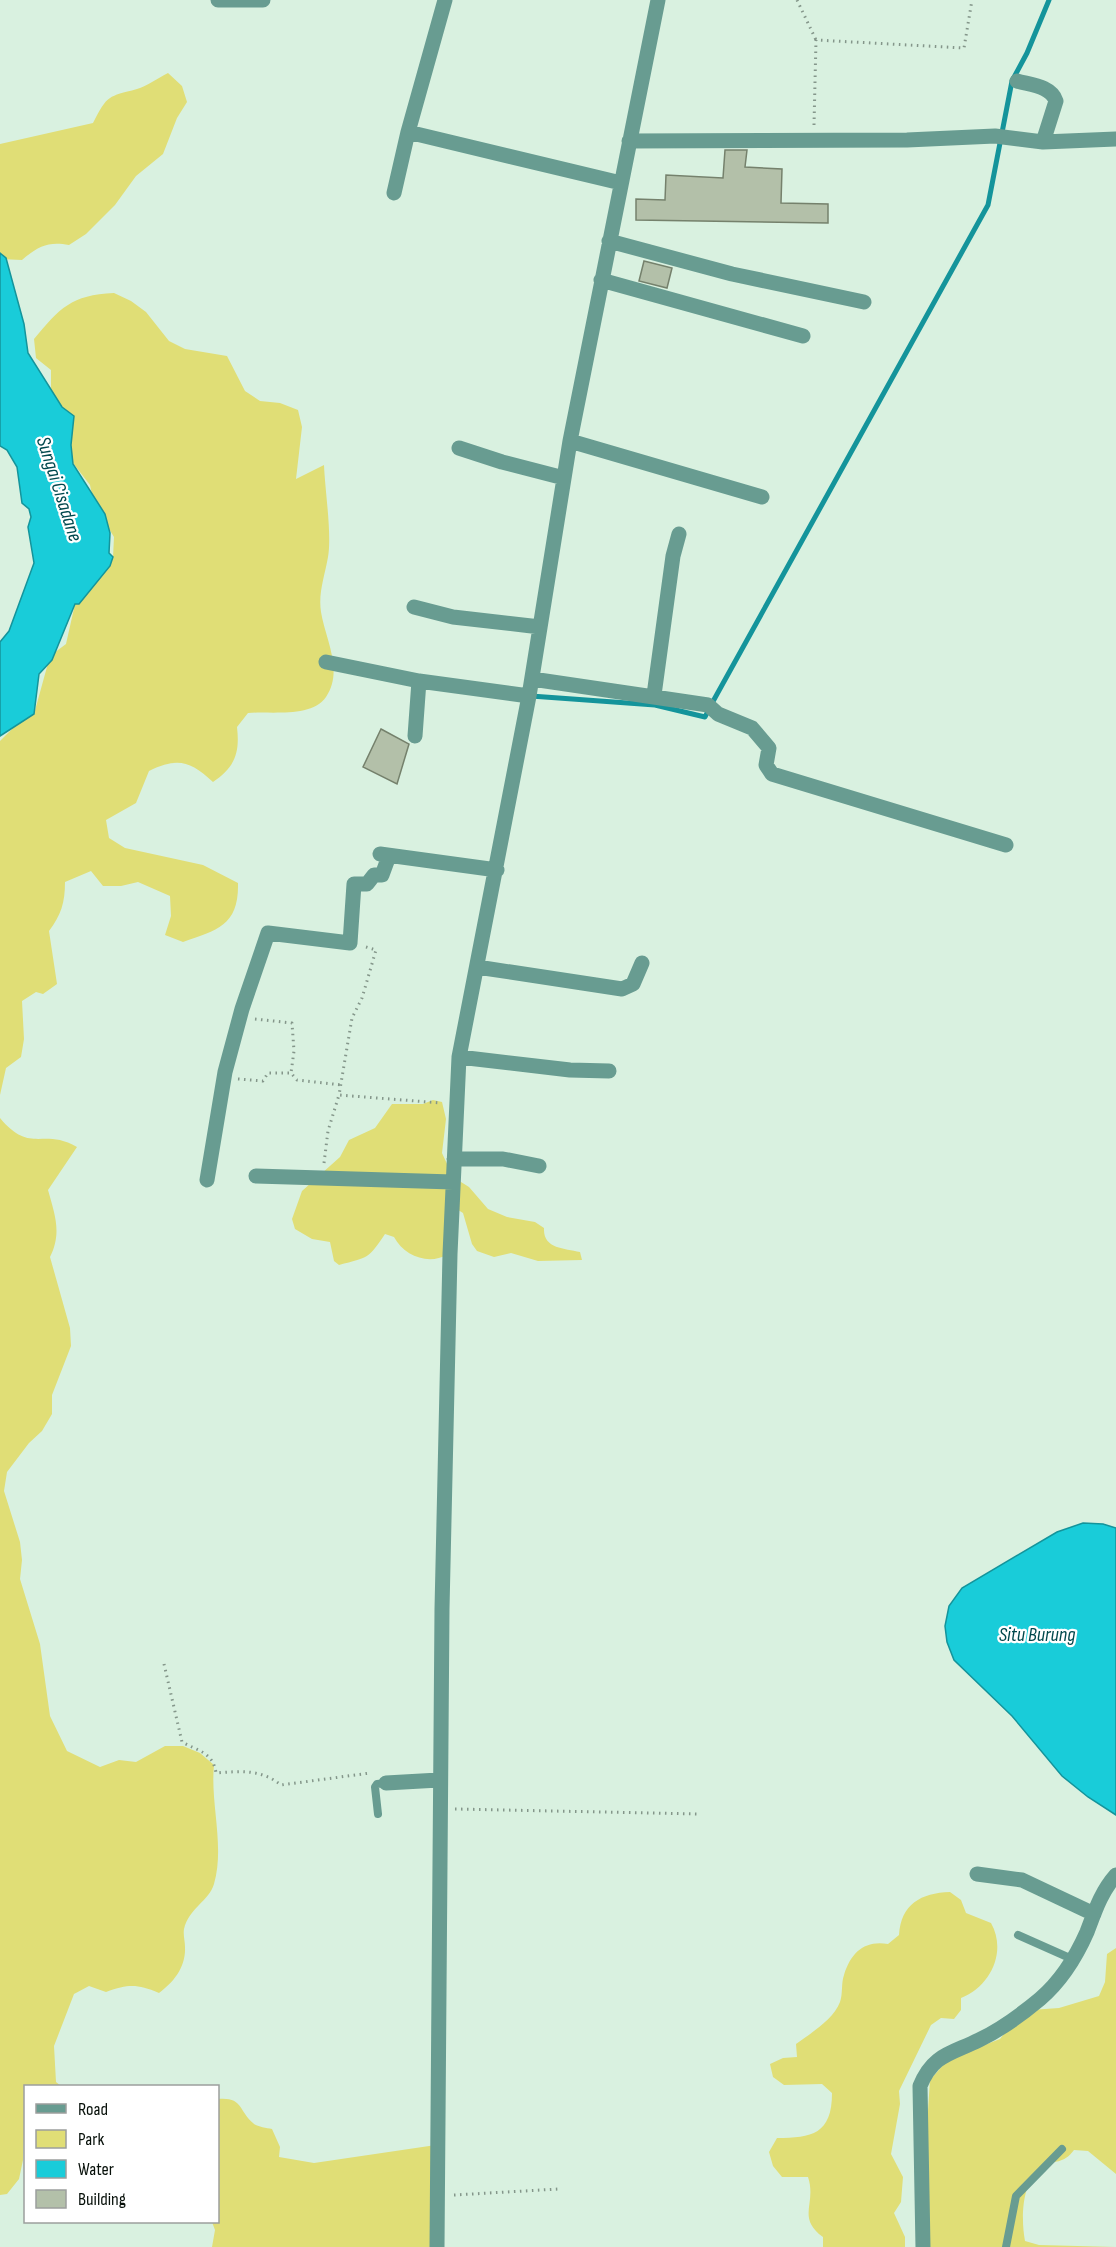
<svg xmlns="http://www.w3.org/2000/svg" width="1116" height="2247" viewBox="0 0 1116 2247" font-family="'Sofia Sans Condensed',sans-serif">
	<style>
		.green { fill: #e0de76 }
		.water { fill: #19ccd9; stroke: #14949b; stroke-width: 1.5 }
		.lines { fill: none; stroke-linecap: round; stroke-linejoin: round }
		.stream { stroke: #14949b; stroke-width: 5 }
		.building { fill: #b3c0a9; stroke: #75816c; stroke-width: 1.5 }
		.path { stroke: #84968a; stroke-width: 3; stroke-dasharray: 1.5 4.5; stroke-linecap: butt }
		.lane { stroke: #689c91; stroke-width: 8 }
		.street { stroke: #689c91; stroke-width: 15 }
		.labels { text-anchor: middle; dominant-baseline: central; stroke-width: 4.5; stroke-linejoin: round; paint-order: stroke }
		.water-label { font-size: 20px; font-style: italic; fill: #00484d; stroke: #fff }
	</style>
	<rect width="100%" height="100%" fill="#d9f1e0"/>
	<!-- green -->
	<path class="green" d="M168 73 182 86 187 102 177 118 163 154 136 176 115 205 86 234 69 245C49 241 38 246 22 260L0 259V144L93 123C108 94 108 97 137 89 147 86 158 78 168 73Z
		M114 293 131 301 146 312 169 341 185 349 227 356 245 391 260 401 280 403 298 410 302 427 296 479 324 465C325 490 332 535 328 557 325 575 318 593 321 612 325 638 344 671 326 697 312 718 271 711 248 713L237 727C240 753 235 767 213 782 190 761 178 757 149 771L136 803 106 820 109 838 125 848 203 865 238 883C239 925 218 930 183 942L165 935 171 916 170 896 138 882 121 886H103L91 871 65 882C65 903 61 915 49 931L57 984 43 994 36 992 22 1001 24 1039 21 1057 6 1068 0 1095V741L17 724 34 714 50 656 66 644 75 604 113 557 114 537 94 504 90 485 66 454 58 409 51 391V370L36 358 34 339C60 308 71 295 114 293Z
		M433 1100 442 1102 446 1119 442 1153 453 1177 469 1187 488 1209 507 1217 535 1222 544 1228C543 1249 564 1248 580 1252L582 1260 538 1261 511 1253 494 1257 477 1251 472 1244 463 1213 455 1208 447 1255C428 1265 404 1256 394 1237L385 1234C368 1259 369 1257 339 1265L334 1261 330 1242 312 1239 295 1229 292 1219 302 1191 340 1157 349 1140 375 1128 392 1104H423Z
		M0 1118C31 1155 42 1127 77 1147L48 1190C55 1215 62 1233 50 1257L70 1328 71 1346 52 1395V1414L42 1431 29 1443 7 1472 4 1491 20 1542 22 1560 20 1579 40 1644 50 1716 67 1751 100 1767 119 1760 136 1762 165 1746H183L200 1753 214 1765C210 1803 225 1846 214 1884 209 1901 189 1908 184 1929 183 1935 185 1941 185 1947 186 1967 174 1982 159 1993 137 1984 129 1984 106 1992L89 1986 74 1994 54 2046 56 2082 61 2086H26L23 2160 19 2179 7 2194 0 2195Z
		M950 1892 961 1900 966 1913 991 1923C1007 1951 991 1986 961 1998V2010L954 2019 941 2018 931 2025 899 2091 900 2104 891 2154 903 2177 901 2202 894 2213 905 2237V2247H823V2237C796 2217 817 2204 808 2177H782L773 2166 769 2152 777 2138C812 2138 832 2134 832 2093L822 2084 784 2085 773 2077 770 2064 783 2058 797 2057 796 2044C811 2033 833 2020 840 2002 843 1994 841 1983 844 1975 851 1952 865 1940 888 1944L899 1935C901 1904 921 1893 950 1892Z
		M1116 1948V2174L1088 2151 1074 2150C1063 2165 1055 2159 1042 2167 1021 2181 1021 2220 1025 2241L1039 2245 1116 2247H919L930 2080 959 2047 987 2044 1000 2039 1017 2017 1031 2010 1059 2008 1099 1996 1105 1982 1107 1954Z
		M218 2099C243 2097 238 2110 253 2123 257 2127 266 2128 272 2129L280 2147 279 2157 314 2163 436 2145 431 2247H212L215 2230 212 2222H218Z"/>
	<!-- water -->
	<path class="water" d="M0 253 6 258 24 324 28 353 62 407 74 416 71 445 73 464 105 514 110 533 109 553 113 557 110 566 79 604H75L52 660 39 674 34 714 0 736V642L9 631 34 563 28 527 31 517 29 509 22 503 17 467 7 450 0 446Z
		M1083 1523 1103 1524 1116 1528V1815L1088 1797 1062 1776 1012 1716 954 1660 947 1642 945 1626 949 1606 962 1588 1057 1532Z"/>
	<g class="lines">
		<!-- stream -->
		<path class="stream" d="M531 696 655 705 705 717 709 709
			M711 705 988 205 1012 81 1027 53 1049 0"/>
	</g>
	<!-- building -->
	<path class="building" d="M725 150H747L745 167 782 169 781 203 828 204V223L636 220V199L665 200 666 175 723 178Z
		M644 261 672 268 667 288 639 281Z
		M381 729 409 744 397 784 363 767Z"/>
	<g class="lines">
		<!-- path -->
		<path class="path" d="M797 0 816 40
			M814 125 816 40 964 48 972 0
			M366 947 376 950 362 998 352 1018 339 1095 441 1103
			M255 1019 292 1023 294 1051 291 1073
			M238 1079 263 1081 268 1073H291L297 1080 342 1085
			M324 1163 328 1131 339 1095
			M164 1664 182 1742C198 1751 213 1752 216 1773 240 1771 261 1769 281 1785L370 1773
			M455 1809 698 1814
			M454 2195 559 2189"/>
		<!-- lane -->
		<path class="lane" d="M378 1814 375 1787 377 1784 386 1783
			M1018 1935 1072 1959
			M1006 2247 1016 2196 1062 2149"/>
		<!-- street -->
		<path class="street" d="M218 0H263
			M445 0 408 132 621 183
			M1017 81C1031 85 1051 86 1056 101L1043 142
			M629 141 907 140 995 136 1043 142 1116 139
			M394 193 408 132
			M609 241 732 274 864 302
			M601 280 803 336
			M570 441 762 497
			M459 448 502 462 564 478
			M414 607 453 617 540 627
			M326 662 419 681 529 696
			M532 679 708 705 718 714 752 728 769 748 766 765 772 774 1006 845
			M654 695 673 556 679 534
			M415 736 419 681
			M380 854 497 870
			M477 967 622 989 633 984 642 963
			M459 1057 570 1070 609 1071
			M454 1159H503L539 1166
			M256 1176 453 1182
			M207 1180 225 1072 242 1009 268 933 350 943 354 884H367L374 875H382L389 856
			M386 1783 439 1780
			M977 1874 1022 1880 1094 1914
			M437 2247 442 1609 450 1254 459 1057 529 696 570 441 658 0
			M923 2247 920 2086C933 2054 951 2054 979 2040 1000 2030 1022 2014 1040 1999 1061 1981 1076 1957 1087 1932 1095 1911 1101 1892 1116 1875"/>
	</g>
	<g class="labels">
		<!-- water labels -->
		<g class="water-label">
			<text transform="translate(59 489) rotate(72)">Sungai Cisadane</text>
			<text x="1037" y="1635">Situ Burung</text>
		</g>
	</g>
	<!-- legend -->
	<rect x="24" y="2085" width="195" height="138" fill="#ffffff" stroke="#9c9f9d" stroke-width="1.5"/>
	<rect x="36" y="2104" width="30" height="9" fill="#689c91" stroke="#9c9f9d" stroke-width="1.5"/>
	<text x="78" y="2115" font-size="18" fill="#07100a">Road</text>
	<rect x="36" y="2130" width="30" height="18" fill="#e0de76" stroke="#9c9f9d" stroke-width="1.5"/>
	<text x="78" y="2145" font-size="18" fill="#07100a">Park</text>
	<rect x="36" y="2160" width="30" height="18" fill="#19ccd9" stroke="#9c9f9d" stroke-width="1.5"/>
	<text x="78" y="2175" font-size="18" fill="#07100a">Water</text>
	<rect x="36" y="2190" width="30" height="18" fill="#b3c0a9" stroke="#9c9f9d" stroke-width="1.5"/>
	<text x="78" y="2205" font-size="18" fill="#07100a">Building</text>
</svg>
